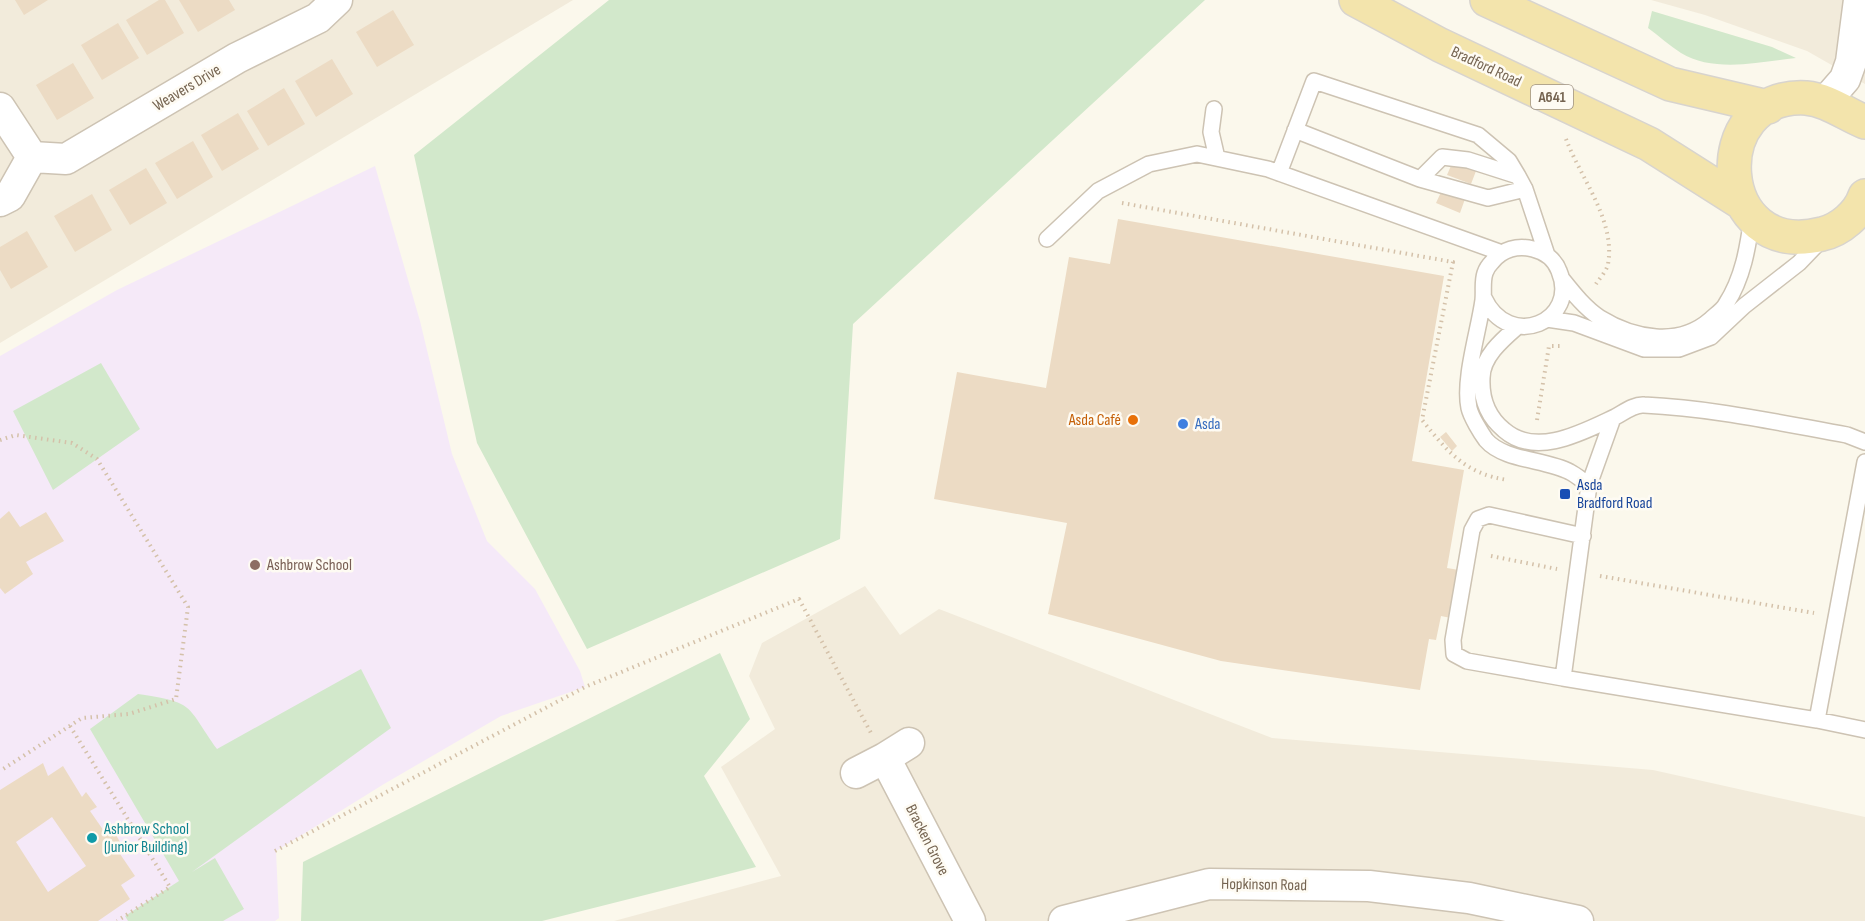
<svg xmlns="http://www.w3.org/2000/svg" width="1865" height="921" viewBox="0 0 1865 921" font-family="'Sofia Sans Condensed',sans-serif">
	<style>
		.residential { fill: #f2ebdb }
		.education { fill: #f5e9f8 }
		.green { fill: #d2e8cb }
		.building { fill: #ecdbc4; fill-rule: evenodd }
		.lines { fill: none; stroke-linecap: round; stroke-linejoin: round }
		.lane-casing { stroke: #cdc3b3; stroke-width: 18 }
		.street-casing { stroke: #cdc3b3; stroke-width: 33 }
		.primary-casing { stroke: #d8d4ce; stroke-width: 36 }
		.path { stroke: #d4c1a9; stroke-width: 4; stroke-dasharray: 1.5 4.5; stroke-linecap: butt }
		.lane { stroke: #fff; stroke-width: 15 }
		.street { stroke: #fff; stroke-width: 30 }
		.primary { stroke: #f3e4ac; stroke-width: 33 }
		.food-dot { fill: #e8710a; stroke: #fefbf3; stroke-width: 2 }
		.shop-dot { fill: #3f7fe0; stroke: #fefbf3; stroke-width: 2 }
		.transit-dot { fill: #1a4fb4; stroke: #fefbf3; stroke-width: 2 }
		.education-dot { fill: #8d6e63; stroke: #fefbf3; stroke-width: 2 }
		.culture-dot { fill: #0f9aa8; stroke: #fefbf3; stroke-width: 2 }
		.labels { text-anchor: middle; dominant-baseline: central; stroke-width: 5; stroke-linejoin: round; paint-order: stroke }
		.shield { fill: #fefbf3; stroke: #9e9182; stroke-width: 1.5 }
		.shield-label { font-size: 15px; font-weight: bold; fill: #756451 }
		.street-label { font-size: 16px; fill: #756451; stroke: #fefbf3 }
		.food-label { font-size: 16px; fill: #c56008; stroke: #fefbf3; text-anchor: end }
		.shop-label { font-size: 16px; fill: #366cbe; stroke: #fefbf3; text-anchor: start }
		.transit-label { font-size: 16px; fill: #164399; stroke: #fefbf3; text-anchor: start }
		.education-label { font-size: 16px; fill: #785e54; stroke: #fefbf3; text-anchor: start }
		.culture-label { font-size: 16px; fill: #0d838f; stroke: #fefbf3; text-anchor: start }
	</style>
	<rect width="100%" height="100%" fill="#fbf8ec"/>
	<!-- residential -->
	<path class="residential" d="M0 0H573L0 343Z
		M1651 0H1865V84L1807 51 1705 15Z
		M865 586 900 635 939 609 1272 738 1653 770 1865 817V921H614L781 876 721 767 775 729 749 676 762 643Z"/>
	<!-- education -->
	<path class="education" d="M375 166 420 321 452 454 487 541 535 589 580 671 585 687 501 716 384 784 276 851 279 918 275 921H0V356L117 290Z"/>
	<!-- green -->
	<path class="green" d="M609 0H1205L853 324 840 539 587 649 477 443 414 155Z
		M1652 11 1772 47 1796 58C1761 62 1713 73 1681 53 1670 46 1659 36 1648 28Z
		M101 363 140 429 53 490 13 411Z
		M720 653 750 719 704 776 756 867 542 921H301L303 862Z
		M361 669 391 728 192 872 215 858 244 909 223 921H128L125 916 179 881 90 729 138 694C196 703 185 704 217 749Z"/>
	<!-- building -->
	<path class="building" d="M15 0H48L24 15Z
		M159 0H165L184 33 147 55 126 20Z
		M179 0H229L235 10 198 32Z
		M393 10 414 45 377 67 356 32Z
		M118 23 139 58 102 80 81 45Z
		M332 59 353 94 316 117 295 81Z
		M73 63 94 98 57 120 36 85Z
		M284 88 305 124 268 146 247 111Z
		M238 113 259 149 222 171 201 135Z
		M193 141 213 177 177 199 155 163Z
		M1453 161 1476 171 1471 184 1447 175Z
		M146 168 167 203 130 225 109 190Z
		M1442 190 1465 199 1460 213 1436 203Z
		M92 194 112 230 75 252 54 216Z
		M1118 219 1444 276 1412 461 1464 470 1447 568 1459 570 1451 618 1441 616 1436 640 1429 639 1420 690 1221 661 1048 614 1067 523 934 499 957 372 1046 388 1069 257 1110 264Z
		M27 231 48 267 11 289 0 270V247Z
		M1446 432 1457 446 1452 451 1440 437Z
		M9 511 20 527 46 512 64 541 26 562 33 574 5 594 0 588V519Z
		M43 763 48 776 63 766 82 797 86 792 97 807 90 811 106 834 113 830 123 847 118 851 135 876 121 885 130 899 98 921H0V790ZM52 817 86 866 48 892 16 842Z"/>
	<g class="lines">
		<defs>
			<path id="lane" d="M1214 109 1211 132 1217 158
				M1295 130 1420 179 1488 198 1525 189
				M1279 173 1314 81 1478 135 1509 161 1518 176 1525 189 1547 255
				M1420 179 1442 157 1468 160 1518 176
				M1047 239 1098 191 1149 164 1197 154 1268 169 1502 253
				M1562 279C1574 294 1585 308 1600 318 1634 339 1679 347 1710 320 1715 315 1723 310 1726 304 1743 278 1748 247 1752 217
				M1484 298C1509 352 1580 321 1559 271 1555 260 1545 252 1533 249 1518 245 1502 249 1492 262 1489 265 1486 270 1485 273 1482 282 1484 291 1483 300 1479 330 1463 379 1469 408 1471 417 1481 433 1486 440 1504 461 1546 459 1570 472 1576 475 1583 481 1589 485
				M1547 319 1574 323 1644 349H1679L1711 337 1744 306 1799 263 1824 237
				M1517 327C1502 340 1482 357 1482 378 1481 399 1487 416 1504 430 1536 458 1583 432 1615 417 1623 413 1634 404 1644 405 1712 408 1780 423 1847 435L1865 442
				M1613 418 1589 485 1563 678 1817 720 1865 730
				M1563 678 1467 661 1454 654 1453 640 1472 530 1478 519 1489 515 1583 536
				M1817 720 1865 462"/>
			<path id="street" d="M1825 102 1845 79 1851 62 1859 0
				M0 108 32 157 66 159 237 58 318 18 337 0
				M0 201 10 196 32 157
				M885 758 909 743
				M856 773 885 758 970 921
				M1064 921 1209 884 1369 886 1469 898 1578 921"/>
			<path id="primary" d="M1356 0 1440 45 1649 144 1742 203
				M1487 0 1670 84 1768 107
				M1865 122C1845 114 1828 100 1806 98 1703 92 1713 262 1822 234 1840 230 1859 214 1865 196"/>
		</defs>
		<!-- lane casing -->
		<use href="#lane" class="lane-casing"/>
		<!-- street casing -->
		<use href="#street" class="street-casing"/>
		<!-- primary casing -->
		<use href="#primary" class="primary-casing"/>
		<!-- path -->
		<path class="path" d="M1566 139C1580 177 1616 221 1608 264 1607 270 1600 278 1596 284
			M1122 203 1453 262 1422 420C1447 451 1465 474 1508 480
			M1537 420 1549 346H1562
			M0 440 16 435 72 443 97 459 188 607 176 699 129 714 82 718 0 771
			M1491 556 1557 569
			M1600 576 1814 613
			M70 726 170 887 117 921
			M275 851 585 687 799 599 871 733"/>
		<!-- lane -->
		<use href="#lane" class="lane"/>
		<!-- street -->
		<use href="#street" class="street"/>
		<!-- primary -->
		<use href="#primary" class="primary"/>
	</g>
	<!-- markers -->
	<circle class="food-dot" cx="1133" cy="420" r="6"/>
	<circle class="shop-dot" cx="1183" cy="424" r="6"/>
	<rect class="transit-dot" x="1559" y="488" width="12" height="12" rx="3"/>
	<circle class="education-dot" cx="255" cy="565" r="6"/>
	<circle class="culture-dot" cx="92" cy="838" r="6"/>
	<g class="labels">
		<!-- shield labels -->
		<rect class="shield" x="1531" y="85" width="42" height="24" rx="4.5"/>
		<g class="shield-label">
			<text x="1552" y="97">A641</text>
		</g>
		<!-- street labels -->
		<g class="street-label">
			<text transform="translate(1486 67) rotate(25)">Bradford Road</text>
			<text transform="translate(187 88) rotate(-31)">Weavers Drive</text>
			<text transform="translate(927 840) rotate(63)">Bracken Grove</text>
			<text transform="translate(1264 885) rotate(1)">Hopkinson Road</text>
		</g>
		<!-- food labels -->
		<g class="food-label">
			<text x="1121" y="420">Asda Café</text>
		</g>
		<!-- shop labels -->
		<g class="shop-label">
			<text x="1195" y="424">Asda</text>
		</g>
		<!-- transit labels -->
		<g class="transit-label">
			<text x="1577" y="485">Asda<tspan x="1577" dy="18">Bradford Road</tspan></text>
		</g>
		<!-- education labels -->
		<g class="education-label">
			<text x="267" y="565">Ashbrow School</text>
		</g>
		<!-- culture labels -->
		<g class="culture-label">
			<text x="104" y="829">Ashbrow School<tspan x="104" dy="18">(Junior Building)</tspan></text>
		</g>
	</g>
</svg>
